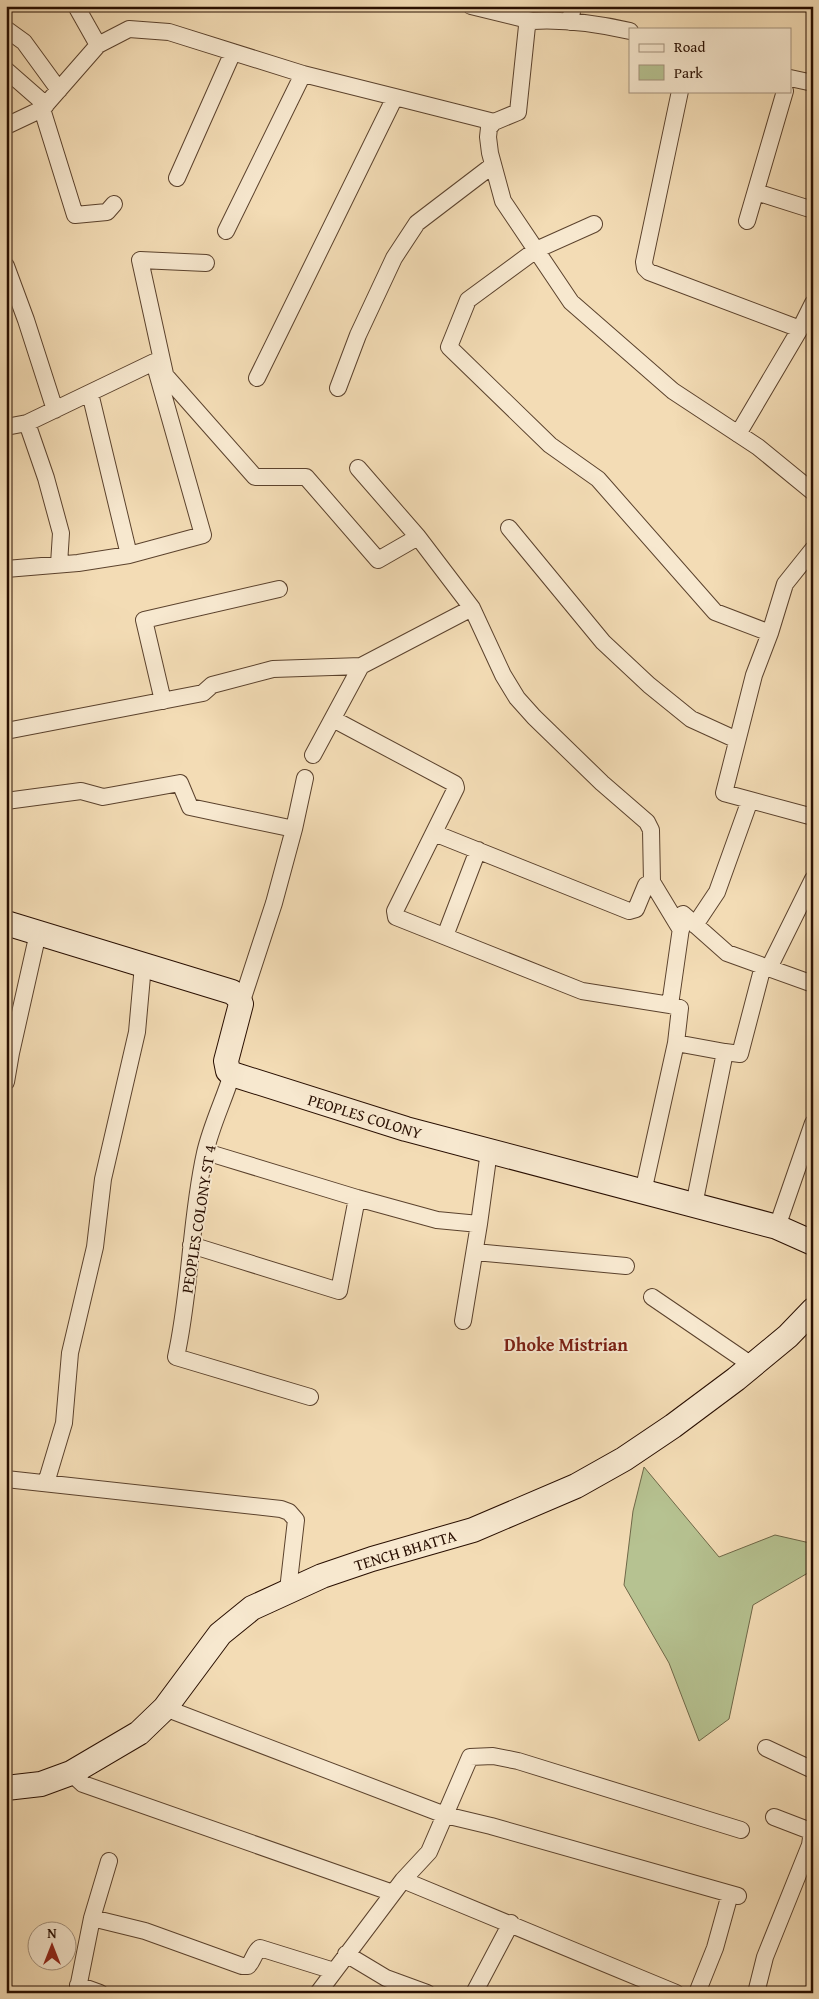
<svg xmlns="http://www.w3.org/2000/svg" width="819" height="1999" viewBox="0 0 819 1999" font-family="'Gentium Book Plus',serif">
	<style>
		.green { fill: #b6c291; stroke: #6f6848 }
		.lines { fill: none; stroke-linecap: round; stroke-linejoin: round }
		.street-casing { stroke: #5b422d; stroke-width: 18 }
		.secondary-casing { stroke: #280e00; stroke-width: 26 }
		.street { stroke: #f7e8cf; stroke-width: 16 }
		.secondary { stroke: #f7e8cf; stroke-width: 24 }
		.labels { text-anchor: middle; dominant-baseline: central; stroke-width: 4; stroke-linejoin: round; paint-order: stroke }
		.street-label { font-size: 16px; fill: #280e00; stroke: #f7e8cf }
		.neighbourhood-label { font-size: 18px; font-weight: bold; fill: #7a1f14; stroke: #f7e8cf }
	</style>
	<rect width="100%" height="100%" fill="#f3dcb5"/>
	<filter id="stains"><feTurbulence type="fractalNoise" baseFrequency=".004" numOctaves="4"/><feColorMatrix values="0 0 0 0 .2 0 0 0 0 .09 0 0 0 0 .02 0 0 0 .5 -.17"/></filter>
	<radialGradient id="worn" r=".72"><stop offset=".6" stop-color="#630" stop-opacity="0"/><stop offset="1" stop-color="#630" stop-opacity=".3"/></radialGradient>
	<!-- green -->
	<path class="green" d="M644 1467 719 1557 775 1535 810 1543 813 1570 753 1605 729 1719 699 1741 669 1663 624 1585 633 1511Z"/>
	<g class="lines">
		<defs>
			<path id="street" d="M76 6 98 45
				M471 6 532 21
				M570 22 573 6
				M6 29 24 42 59 90
				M630 31C599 24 564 19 532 21L527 26 518 112 494 122 489 128 488 137 490 153 503 201 571 302 673 391 758 447 813 492
				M6 70 46 105
				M790 78 813 83
				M680 91 644 262 645 268 649 272 800 329
				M42 109 98 45 129 29 169 32 303 74
				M6 126 42 109 75 215 107 212 114 204
				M177 178 233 52
				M756 192 813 210
				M747 221 785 91
				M594 224 536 250 468 300 449 347 550 445 598 479 715 612 770 633
				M226 231 303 74 395 97
				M6 266 26 320 55 410
				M157 366 255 477H306L378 560 418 537
				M165 374 140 260 206 263
				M257 378 395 97 494 122
				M338 388 358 335 394 258 417 223 493 165
				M90 393 129 555
				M27 423 46 478 61 533 59 564
				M6 427 27 423 154 362 203 535 129 555 78 563 6 569
				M738 434 800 329 813 303
				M358 468 418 537 472 608 503 675 517 698 534 717 602 783 647 822 651 830 652 882 681 930
				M509 528 603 642 649 685 691 719 737 740
				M163 701 144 620 279 589
				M333 719 455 784 456 788 395 911 396 917 582 991 670 1005
				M6 731 203 693 212 685 273 669 361 666 472 608
				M313 755 361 666
				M750 800 724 793 754 675 770 633 785 584 813 549
				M6 801 81 791 103 797 180 783 190 807 294 829 305 778
				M434 833 629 911 636 909 646 885 652 882
				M695 925 717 892 750 800 813 817
				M445 936 478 850
				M769 968 813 879
				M241 1004 274 903 294 829
				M676 1043 680 1008 670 1005 683 914 727 953 763 966
				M232 1074C224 1100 211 1126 205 1153 190 1220 191 1290 176 1357L310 1397
				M6 1082 11 1053 38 933
				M206 1152 357 1198
				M643 1192 676 1043 725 1052
				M694 1205 725 1052 740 1054 763 966 813 984
				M777 1227 813 1123
				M191 1245 339 1291 357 1198 437 1220 479 1224 489 1151
				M475 1252 626 1266
				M652 1297 753 1366
				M463 1321 479 1224
				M6 1479 281 1509 289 1512 296 1520 288 1590
				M46 1483 64 1423 70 1353 95 1247 103 1179 137 1032 143 965
				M165 1708 445 1815 491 1826 738 1896
				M766 1748 813 1770
				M71 1773 83 1784 393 1893
				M774 1817 813 1832
				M403 1880 676 1993
				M92 1918 145 1931 242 1966H248C254 1960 254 1952 260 1948L334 1971
				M346 1954 386 1978 427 1993
				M78 1985 100 1993
				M77 1993 92 1918 109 1861
				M318 1993 403 1880 429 1852 470 1757 493 1756 518 1761 741 1830
				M474 1993 511 1923
				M697 1993 715 1948 730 1894
				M756 1993 765 1957 810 1845 812 1831"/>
			<path id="secondary" d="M6 923 232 992 238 997 241 1004 226 1061 228 1071 232 1074 406 1129 777 1227 813 1243
				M6 1788 41 1784 71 1773 139 1733 165 1708 220 1634 252 1608 322 1576 372 1559 473 1530 576 1486 624 1459 673 1426 736 1379 788 1336 813 1310"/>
		</defs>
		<!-- street casing -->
		<use href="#street" class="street-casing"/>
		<!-- secondary casing -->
		<use href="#secondary" class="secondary-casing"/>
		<!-- street -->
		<use href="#street" class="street"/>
		<!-- secondary -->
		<use href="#secondary" class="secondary"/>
	</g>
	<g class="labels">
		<!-- street labels -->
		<g class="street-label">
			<text transform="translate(365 1116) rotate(17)">PEOPLES COLONY</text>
			<text transform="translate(198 1219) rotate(-81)">PEOPLES COLONY ST 4</text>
			<text transform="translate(405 1550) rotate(-17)">TENCH BHATTA</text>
		</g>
		<!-- neighbourhood labels -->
		<g class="neighbourhood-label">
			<text x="566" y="1344">Dhoke Mistrian</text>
		</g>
	</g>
	<!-- margin -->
	<rect width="819" height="1999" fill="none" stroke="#f3dcb5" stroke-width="25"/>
	<rect x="8" y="8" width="804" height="1984" fill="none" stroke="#280e00" stroke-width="2.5"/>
	<rect x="12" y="12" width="794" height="1974" fill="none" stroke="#280e00"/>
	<!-- legend -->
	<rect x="629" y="28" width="162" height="65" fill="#f7e8cf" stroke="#a4917c"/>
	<rect x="639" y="44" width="25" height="8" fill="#f7e8cf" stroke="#a4917c"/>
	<text x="674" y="52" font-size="15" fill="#280e00">Road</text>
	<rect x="639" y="65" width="25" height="15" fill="#b6c291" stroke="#a4917c"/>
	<text x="674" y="78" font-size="15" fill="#280e00">Park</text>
	<!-- north arrow -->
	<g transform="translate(52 1946)"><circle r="24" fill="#f7e8cf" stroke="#a4917c"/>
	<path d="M0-4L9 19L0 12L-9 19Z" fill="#8f2418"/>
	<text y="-8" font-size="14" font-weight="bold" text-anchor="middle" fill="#280e00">N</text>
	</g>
	<rect width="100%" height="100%" filter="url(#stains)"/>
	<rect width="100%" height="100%" fill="url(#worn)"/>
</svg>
